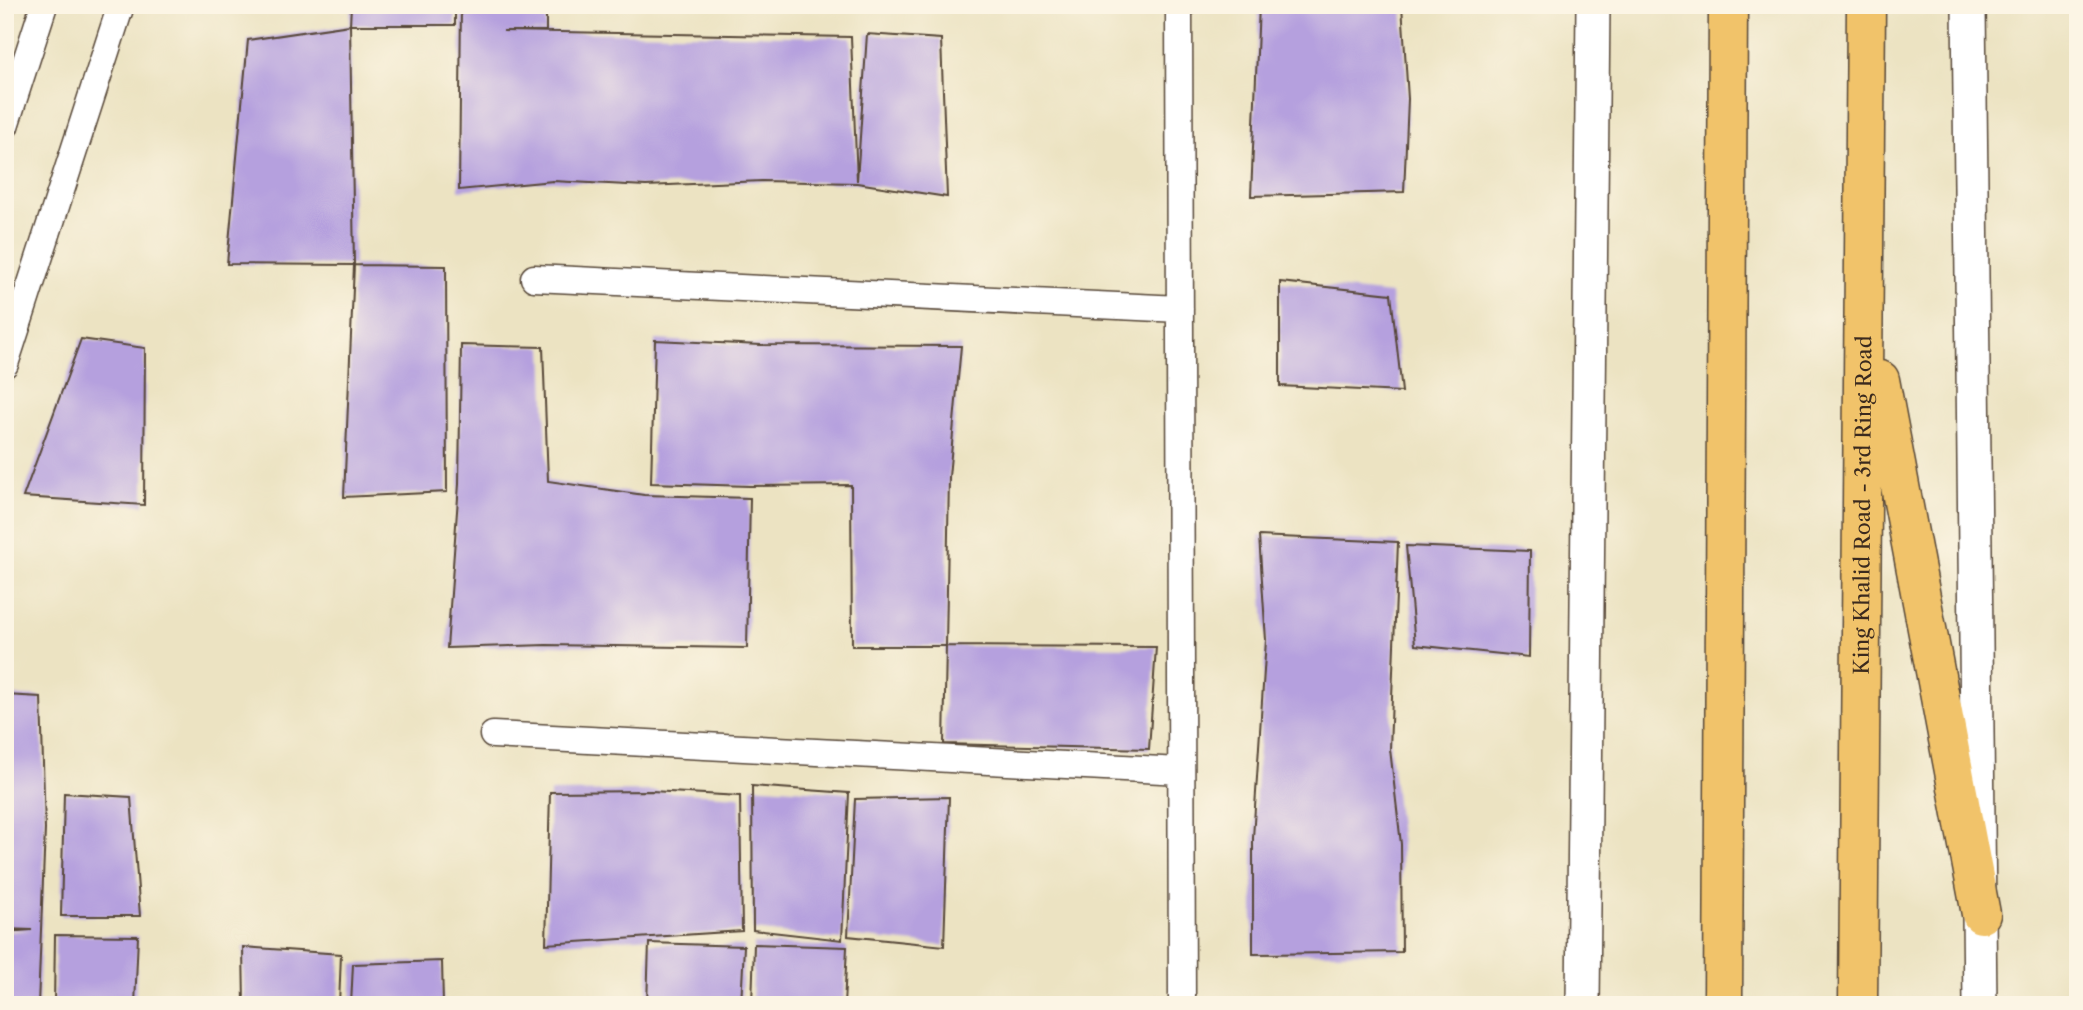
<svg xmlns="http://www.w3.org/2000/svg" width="2083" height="1010" viewBox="0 0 2083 1010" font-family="'Libre Caslon Text',serif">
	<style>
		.building { fill: #b5a0de }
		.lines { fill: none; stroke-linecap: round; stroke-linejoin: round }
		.minor-casing { stroke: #564637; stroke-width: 29 }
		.tertiary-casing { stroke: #564637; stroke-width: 36 }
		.motorway-casing { stroke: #564637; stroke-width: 41 }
		.minor { stroke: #fff; stroke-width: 26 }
		.tertiary { stroke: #fff; stroke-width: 33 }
		.motorway { stroke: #f1c36a; stroke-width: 38 }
		.labels { text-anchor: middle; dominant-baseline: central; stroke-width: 6; stroke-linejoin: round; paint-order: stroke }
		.street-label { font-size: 21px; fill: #3b2a1e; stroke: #fcf5e5 }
	</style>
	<rect width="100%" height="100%" fill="#fcf5e5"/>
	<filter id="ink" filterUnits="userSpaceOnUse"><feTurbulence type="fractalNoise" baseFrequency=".0143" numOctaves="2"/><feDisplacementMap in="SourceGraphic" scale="14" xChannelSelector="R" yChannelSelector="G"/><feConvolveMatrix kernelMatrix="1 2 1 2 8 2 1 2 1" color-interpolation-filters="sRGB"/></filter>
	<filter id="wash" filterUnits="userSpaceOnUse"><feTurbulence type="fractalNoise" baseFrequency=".00686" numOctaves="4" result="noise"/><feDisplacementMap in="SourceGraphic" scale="28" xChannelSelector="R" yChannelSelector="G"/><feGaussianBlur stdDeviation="1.57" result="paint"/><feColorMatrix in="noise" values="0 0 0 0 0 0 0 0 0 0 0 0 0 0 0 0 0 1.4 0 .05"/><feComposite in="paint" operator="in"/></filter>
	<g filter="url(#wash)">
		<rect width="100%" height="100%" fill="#ece3c2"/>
		<g id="blocks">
			<!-- building -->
			<path class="building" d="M351 5H455V25H350Z
				M461 5H546V31H503L851 37 857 181 867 34 941 39 947 197 857 183 762 181 646 186 553 181 459 190Z
				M1259 5H1402L1408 99 1404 192 1251 196Z
				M350 25 354 265 227 264 248 40Z
				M354 265 446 266 447 492 344 497Z
				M1280 282 1391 294 1402 392 1280 386Z
				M81 339 145 348 144 505 23 497Z
				M655 340 761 345 961 346 949 477 946 646H852L851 485 750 486 651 483Z
				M461 345 543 347 548 481 644 495 750 498 747 648 546 645 447 648 459 484Z
				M1259 536 1398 542 1390 749 1401 844 1402 952 1253 954V838L1266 640Z
				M1406 546 1530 551 1529 657 1415 645Z
				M946 646 1156 647 1149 749 944 744Z
				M5 695 41 697 45 829 38 1005H5V932L32 930 5 929Z
				M752 786 849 793 842 940 753 930Z
				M651 791 740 796 742 931 546 944 550 792Z
				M64 793 131 797 140 916H61Z
				M949 797 944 946 848 936 855 799Z
				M55 935 138 936 135 1005H54Z
				M649 943 744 946 741 1005H647Z
				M754 944 847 947 844 1005H752Z
				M243 947 341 954 339 1005H244Z
				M442 961 443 1005H351L353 964Z"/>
		</g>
	</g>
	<g filter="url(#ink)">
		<use href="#blocks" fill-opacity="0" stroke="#564637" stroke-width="2"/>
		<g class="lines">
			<defs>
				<path id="minor" d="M1179 5 1182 1005
					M5 126 44 5
					M534 278 1180 309
					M5 364 121 5
					M493 735 1181 771"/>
				<path id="tertiary" d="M1969 5 1980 1005
					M1583 1005 1593 5"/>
				<g id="motorway">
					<path d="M1880 380 1981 914"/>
					<path d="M1723 1005 1728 5"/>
					<path id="s1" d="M1858 1005 1866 5"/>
				</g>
			</defs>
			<!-- minor casing -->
			<use href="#minor" class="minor-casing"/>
			<!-- tertiary casing -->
			<use href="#tertiary" class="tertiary-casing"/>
			<!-- motorway casing -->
			<use href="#motorway" class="motorway-casing"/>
			<!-- minor -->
			<use href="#minor" class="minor"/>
			<!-- tertiary -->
			<use href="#tertiary" class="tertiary"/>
			<!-- motorway -->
			<use href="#motorway" class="motorway"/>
		</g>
	</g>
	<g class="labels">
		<!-- street labels -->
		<g class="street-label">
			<text stroke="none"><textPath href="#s1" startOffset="500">King Khalid Road - 3rd Ring Road</textPath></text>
		</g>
	</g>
	<!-- margin -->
	<rect width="2083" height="1010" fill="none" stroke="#fcf5e5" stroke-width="28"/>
</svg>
